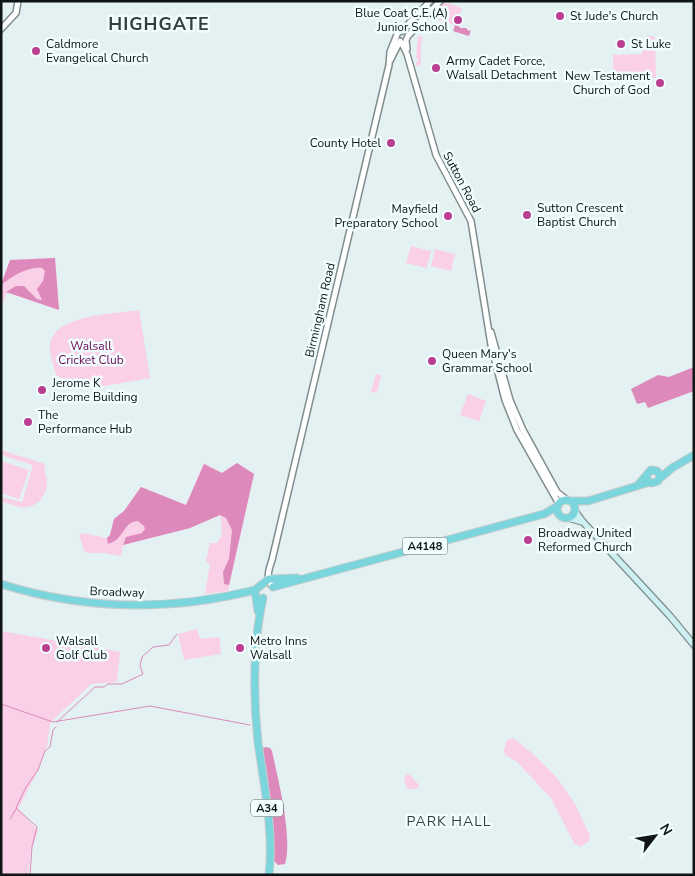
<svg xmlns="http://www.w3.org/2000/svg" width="695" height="876" viewBox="0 0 695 876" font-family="'Nunito Sans',sans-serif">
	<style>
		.green { fill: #f9d0e7 }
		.forest { fill: #dd89bb }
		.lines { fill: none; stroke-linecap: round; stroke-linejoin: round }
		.stream { stroke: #dd89bb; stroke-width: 1 }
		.tertiary-casing { stroke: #808d8d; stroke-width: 8 }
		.secondary-casing { stroke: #808d8d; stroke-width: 8 }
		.trunk-casing { stroke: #cacbcc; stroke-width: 9 }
		.tertiary { stroke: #fff; stroke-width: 5 }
		.secondary { stroke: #cdf0f2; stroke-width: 5.5 }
		.trunk { stroke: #7ad6dc; stroke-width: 7 }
		.poi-dot { fill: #ba3f90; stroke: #f0feff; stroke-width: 2 }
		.labels { text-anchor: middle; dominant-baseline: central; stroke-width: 5; stroke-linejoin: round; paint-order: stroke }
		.shield { fill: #f0feff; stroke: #525a5b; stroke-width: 1 }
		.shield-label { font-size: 11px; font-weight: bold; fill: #0f1415 }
		.poi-label { font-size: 12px; fill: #0f1415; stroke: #f0feff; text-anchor: start }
		.street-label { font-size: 12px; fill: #0f1415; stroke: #f0feff }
		.park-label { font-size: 12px; fill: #700953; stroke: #f0feff }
		.neighbourhood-label { font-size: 14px; letter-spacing: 1px; fill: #333e3f; stroke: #f0feff }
		.district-label { font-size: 18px; font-weight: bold; letter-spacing: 1px; fill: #333e3f; stroke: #f0feff }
	</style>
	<rect width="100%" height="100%" fill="#e3f1f2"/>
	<!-- green -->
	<path class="green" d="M444 2 462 8 455 25 431 17Z
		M647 35 655 37 656 78H613V55L642 54Z
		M418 36 423 37 421 44V65L416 66V62L418 61V58L416 57Z
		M411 246 431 251 427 268 406 263Z
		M435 249 455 254 451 271 431 266Z
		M55 258 59 310 7 292 1 308V284L10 260Z
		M139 310 150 378 87 389 71 385 56 375C54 366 49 353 50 344 55 314 116 314 139 310Z
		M376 374 381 375 377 393 371 392Z
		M468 394 486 401 479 421 460 415Z
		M1 450 45 464C43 471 47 476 47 483 47 497 35 509 21 507 14 506 8 503 1 501V497L22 502 33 465 1 455Z
		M1 461 29 470 19 499 1 493Z
		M204 463 222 473 237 463 254 474 228 591 205 594 210 564 206 561 210 543H217C224 535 222 526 220 515L190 528 123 545 121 556 104 553H87L84 551 79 534 82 533 107 538 110 535 114 519 124 511 141 487 186 505Z
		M197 629 200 639 219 637 221 654 184 660 178 634Z
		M1 631 120 652 117 682 91 684 50 723 47 746 38 770 18 809 38 831 31 850 28 875H1Z
		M513 738 532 753 557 778 575 804 590 836 589 841 581 847 574 843 551 798 516 761 505 755 504 750 507 740Z
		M407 774 410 775 419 785 417 789H407L404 779Z"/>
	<!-- forest -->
	<path class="forest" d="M452 22H457L460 28H466L469 31 471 30 469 36 453 31 455 25Z
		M55 258 59 310 6 292 16 286H24L37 299 42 300 37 289 43 281 45 271 42 268C28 266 11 277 1 285L10 260Z
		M694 367V391L648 408 645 402 637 404 631 389 658 375 669 377Z
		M237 463 254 474 229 585 224 584 223 572 229 559 232 530 226 518 220 515 190 528 123 545 126 537 142 533 145 529 144 526 138 521C126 522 126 530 119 537 116 541 112 542 108 544L107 538 110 535 114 519 124 511 141 487 186 505 204 464 222 473Z
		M266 747 270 748 272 751C278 779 293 838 285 864L278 865 274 861 273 825 262 748Z"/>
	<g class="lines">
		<!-- stream -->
		<path class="stream" d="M1 704 53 722 150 706 250 725
			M57 722 95 687H104L108 684H122L143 674 140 666 142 657 153 647 169 645 177 634
			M10 819 16 809
			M30 875 32 847 37 827 16 808 26 787 38 770 45 751 50 747 53 730 56 727"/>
		<defs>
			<path id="tertiary" d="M1 29 16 13 18 1
				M401 42 407 54 436 155 471 221 491 345 505 400 517 430 559 504
				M407 49 406 40 408 36 440 1
				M390 61 400 41
				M491 332 510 400 523 430 557 492 567 500
				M273 587C265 579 269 569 272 560L389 65 390 52 398 32 402 31 430 1"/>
			<path id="secondary" d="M575 511 583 522 670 616 694 645
				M569 518 583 522"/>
			<path id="trunk" d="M659 479 672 468 694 455
				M638 485 651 470 657 471 660 476 658 481 652 483 648 481 646 476
				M557 509a9 9 0 1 1 18 0a9 9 0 1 1-18 0Z
				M570 501H588L650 482
				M1 584C84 610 171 611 255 590
				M273 587 544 514 558 506
				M263 598C253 642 253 697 258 742 264 786 274 831 269 875
				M258 611 255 590 269 579 297 578"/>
		</defs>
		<!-- tertiary casing -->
		<use href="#tertiary" class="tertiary-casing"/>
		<!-- secondary casing -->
		<use href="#secondary" class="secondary-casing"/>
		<!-- trunk casing -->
		<use href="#trunk" class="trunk-casing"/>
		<!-- tertiary -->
		<use href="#tertiary" class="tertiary"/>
		<!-- secondary -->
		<use href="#secondary" class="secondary"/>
		<!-- trunk -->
		<use href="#trunk" class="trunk"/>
	</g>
	<!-- markers -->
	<g class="poi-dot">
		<circle cx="560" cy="16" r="5"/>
		<circle cx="458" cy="20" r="5"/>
		<circle cx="621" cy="44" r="5"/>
		<circle cx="36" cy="51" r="5"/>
		<circle cx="436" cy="68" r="5"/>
		<circle cx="660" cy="83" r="5"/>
		<circle cx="391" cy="143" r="5"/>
		<circle cx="527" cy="215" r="5"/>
		<circle cx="448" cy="216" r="5"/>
		<circle cx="432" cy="361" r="5"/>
		<circle cx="42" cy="390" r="5"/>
		<circle cx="28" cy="422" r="5"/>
		<circle cx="528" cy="540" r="5"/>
		<circle cx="46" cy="648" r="5"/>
		<circle cx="240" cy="648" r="5"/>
	</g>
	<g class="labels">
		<!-- shield labels -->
		<g class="shield">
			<rect x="402.5" y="537.5" width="45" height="17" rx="4"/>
			<rect x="251" y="799.5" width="32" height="17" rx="4"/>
		</g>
		<g class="shield-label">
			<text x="425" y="546">A4148</text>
			<text x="267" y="808">A34</text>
		</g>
		<!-- poi labels -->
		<g class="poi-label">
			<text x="448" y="13" text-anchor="end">Blue Coat C.E.(A)<tspan x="448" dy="14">Junior School</tspan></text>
			<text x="570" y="16">St Jude's Church</text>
			<text x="46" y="44">Caldmore<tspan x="46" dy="14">Evangelical Church</tspan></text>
			<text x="631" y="44">St Luke</text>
			<text x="446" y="61">Army Cadet Force,<tspan x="446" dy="14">Walsall Detachment</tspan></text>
			<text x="650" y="76" text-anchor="end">New Testament<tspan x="650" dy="14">Church of God</tspan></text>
			<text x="381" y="143" text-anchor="end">County Hotel</text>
			<text x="537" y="208">Sutton Crescent<tspan x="537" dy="14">Baptist Church</tspan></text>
			<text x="438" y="209" text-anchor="end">Mayfield<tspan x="438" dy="14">Preparatory School</tspan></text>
			<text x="442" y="354">Queen Mary's<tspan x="442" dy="14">Grammar School</tspan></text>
			<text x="52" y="383">Jerome K<tspan x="52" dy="14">Jerome Building</tspan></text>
			<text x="38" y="415">The<tspan x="38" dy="14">Performance Hub</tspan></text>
			<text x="538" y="533">Broadway United<tspan x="538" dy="14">Reformed Church</tspan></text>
			<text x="56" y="641">Walsall<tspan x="56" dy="14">Golf Club</tspan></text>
			<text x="250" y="641">Metro Inns<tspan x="250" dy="14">Walsall</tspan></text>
		</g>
		<!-- street labels -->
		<g class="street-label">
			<text transform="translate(462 182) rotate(62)">Sutton Road</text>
			<text transform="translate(320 310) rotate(-77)">Birmingham Road</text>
			<text transform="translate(117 592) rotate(2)">Broadway</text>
		</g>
		<!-- park labels -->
		<g class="park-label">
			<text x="91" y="346">Walsall<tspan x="91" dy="14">Cricket Club</tspan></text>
		</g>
		<!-- neighbourhood labels -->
		<g class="neighbourhood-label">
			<text x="449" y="821">PARK HALL</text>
		</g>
		<!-- district labels -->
		<g class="district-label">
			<text x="159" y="24">HIGHGATE</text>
		</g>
	</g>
	<!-- border -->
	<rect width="695" height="876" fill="none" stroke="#0f1415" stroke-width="5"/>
	<!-- north arrow -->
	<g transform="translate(655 836) rotate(59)" stroke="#f0feff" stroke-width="4" paint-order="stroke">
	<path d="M0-4L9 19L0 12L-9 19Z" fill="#0f1415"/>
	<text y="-8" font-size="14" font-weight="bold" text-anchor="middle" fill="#0f1415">N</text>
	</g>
</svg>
